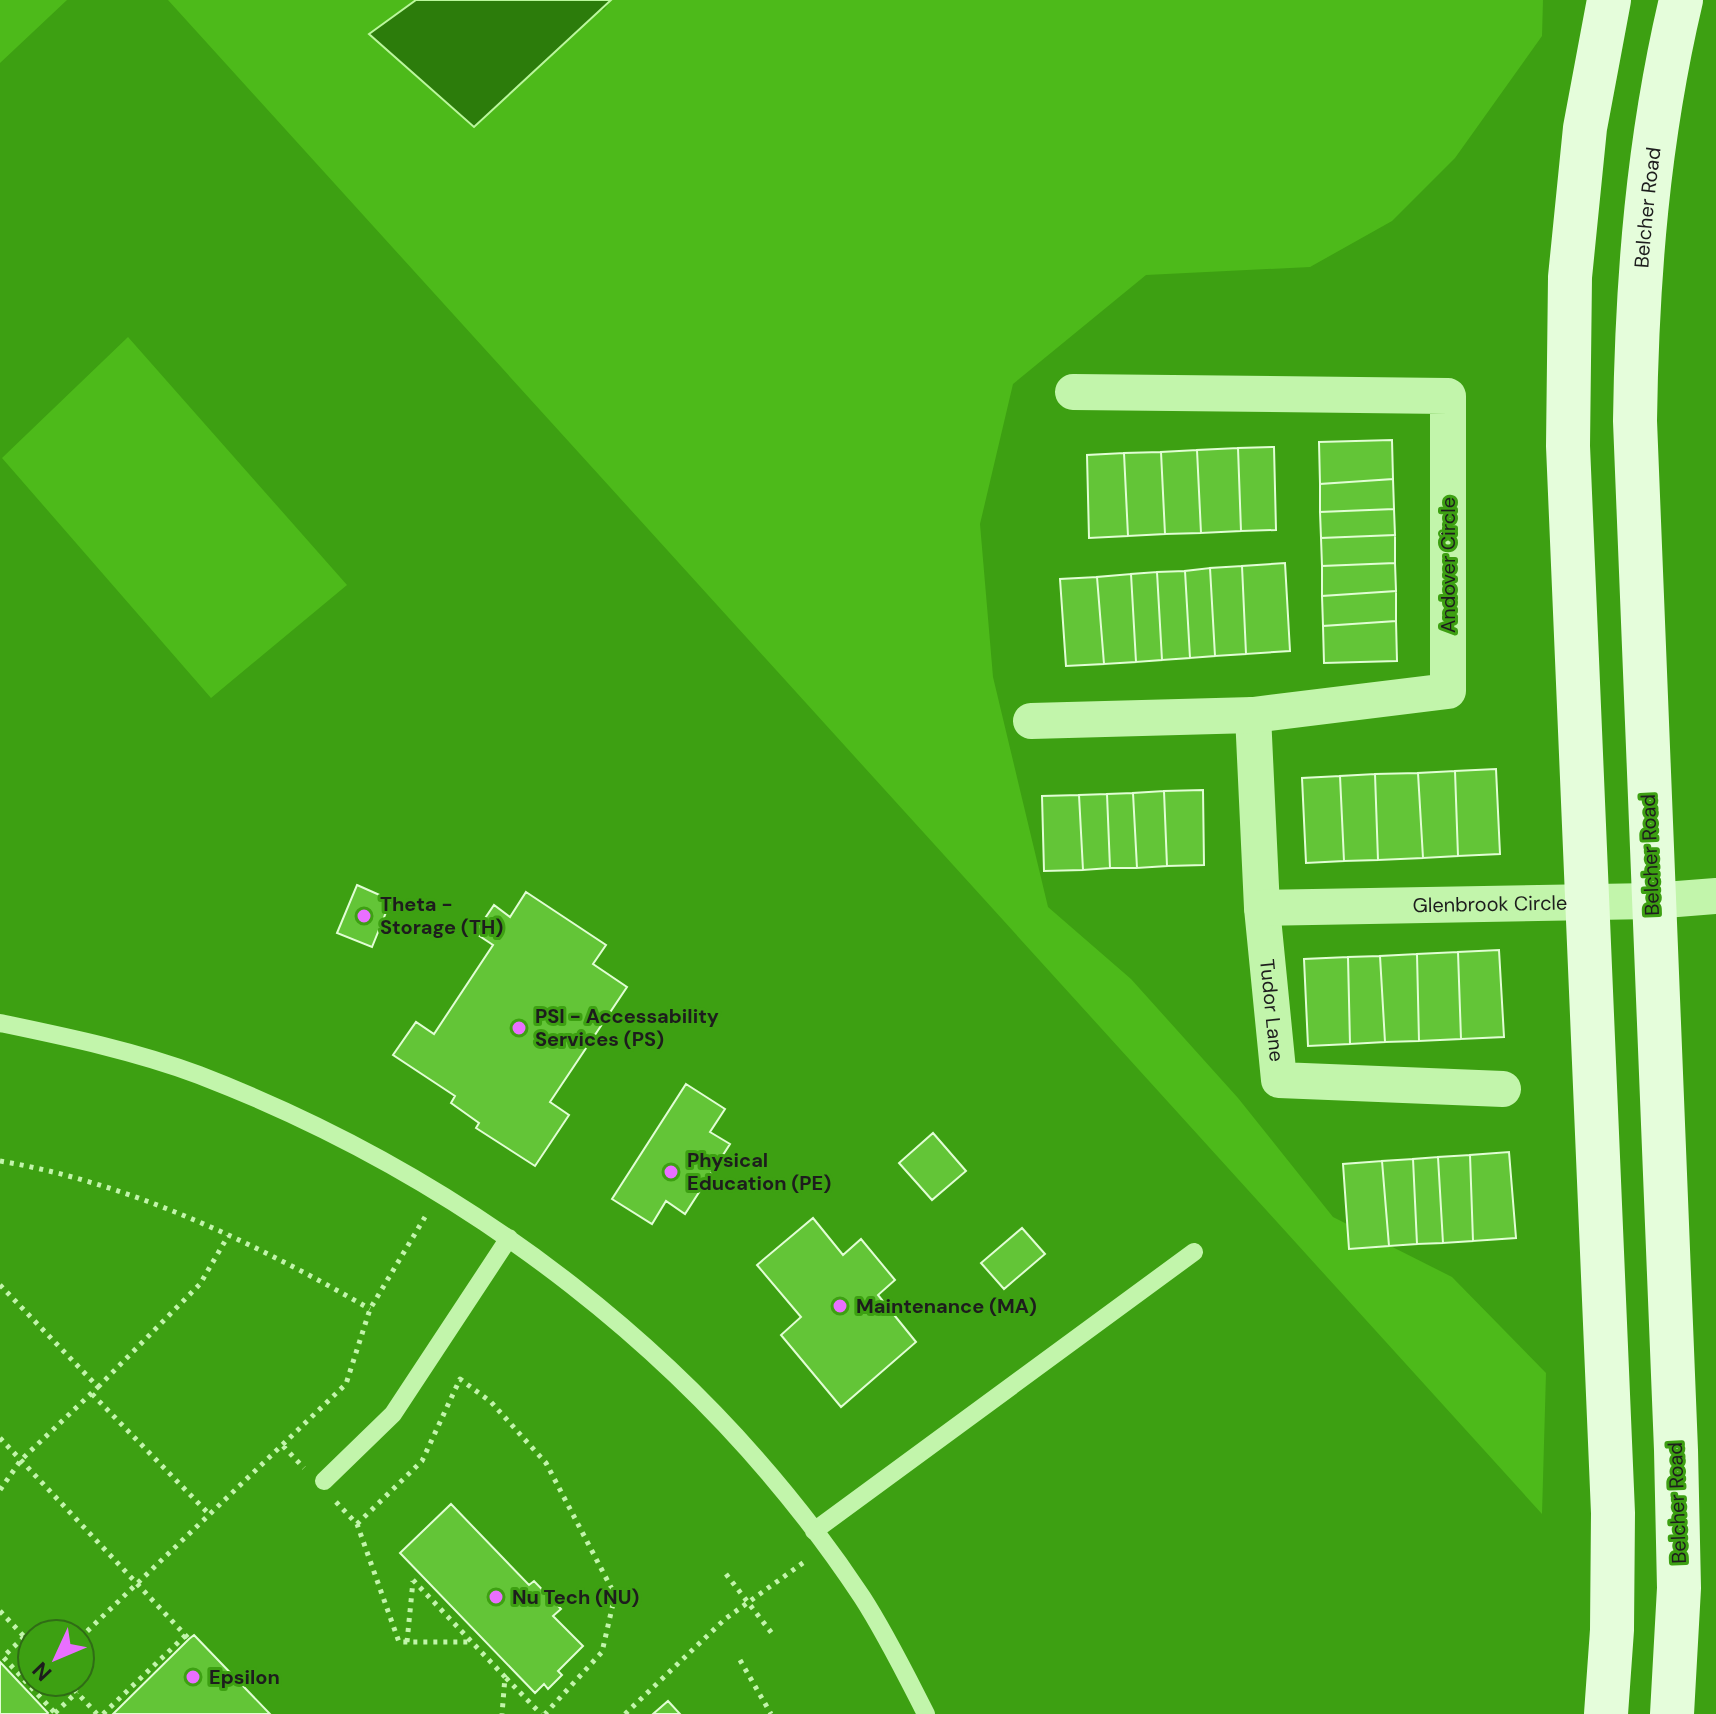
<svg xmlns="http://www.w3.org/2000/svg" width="1716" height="1714" viewBox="0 0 1716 1714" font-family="'DM Sans',sans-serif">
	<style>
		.green { fill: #4dba1a }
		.water { fill: #2c7c0b; stroke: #bbf79d; stroke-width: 2 }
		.building { fill: #63c537; stroke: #e1fed4; stroke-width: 2 }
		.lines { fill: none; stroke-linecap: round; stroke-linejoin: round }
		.path { stroke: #c2f5ab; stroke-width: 5; stroke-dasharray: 4 6; stroke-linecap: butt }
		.service { stroke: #c2f5ab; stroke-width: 18 }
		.minor { stroke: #c2f5ab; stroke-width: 36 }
		.secondary { stroke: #e5fddb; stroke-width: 44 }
		.poi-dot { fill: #e96fff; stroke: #3da012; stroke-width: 3 }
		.labels { text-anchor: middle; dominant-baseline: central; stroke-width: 6; stroke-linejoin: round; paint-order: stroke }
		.street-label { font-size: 20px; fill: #1d1d1d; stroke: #3da012 }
		.poi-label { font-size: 20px; font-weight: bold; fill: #1d1d1d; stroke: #3da012; text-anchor: start }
	</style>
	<rect width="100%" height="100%" fill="#3da012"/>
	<!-- green -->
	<path class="green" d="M0 0H67L0 63Z
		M168 0H416L370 34 604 10 611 0H1543L1542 36 1455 158 1392 221 1310 267 1146 275 1013 384 980 524 993 677 1048 907 1131 979 1238 1098 1333 1217 1452 1277 1546 1373 1542 1514Z
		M128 337 347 585 211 698 2 458Z"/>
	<!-- water -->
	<path class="water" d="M416 0H611L474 127 369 34Z"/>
	<!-- building -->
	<path class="building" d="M1392 440 1393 479 1320 484 1319 442Z
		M1274 447 1276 530 1241 531 1238 448Z
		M1238 448 1241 531 1201 533 1197 450Z
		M1197 450 1201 533 1165 534 1161 452Z
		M1161 452 1165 534 1128 536 1124 453Z
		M1124 453 1128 536 1089 538 1087 455Z
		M1393 479 1394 509 1320 512V484Z
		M1394 509 1395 535 1321 538 1320 512Z
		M1395 535V563L1322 566 1321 538Z
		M1285 563 1290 651 1246 654 1242 566Z
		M1395 563 1396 591 1322 596V566Z
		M1242 566 1246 654 1215 656 1210 568Z
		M1210 568 1215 656 1190 658 1185 571Z
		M1185 571 1190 658 1162 660 1157 572Z
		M1157 572 1162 660 1136 662 1131 574Z
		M1131 574 1136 662 1104 664 1097 577Z
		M1097 577 1104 664 1066 666 1060 579Z
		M1396 591V621L1323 626 1322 596Z
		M1396 621 1397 661 1324 663 1323 626Z
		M1496 769 1500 854 1458 856 1455 771Z
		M1455 771 1458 856 1423 858 1418 773Z
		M1418 773 1423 858 1378 860 1375 774Z
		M1375 774 1378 860 1344 861 1340 776Z
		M1340 776 1344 861 1306 863 1302 778Z
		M1203 790 1204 865 1167 866 1164 791Z
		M1164 791 1167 866 1137 868 1133 793Z
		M1133 793 1137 868H1110L1107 794Z
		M1107 794 1110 868 1083 870 1079 795Z
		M1079 795 1083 870 1044 871 1042 796Z
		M357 885 391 900 372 947 337 933Z
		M526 892 606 945 593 964 627 987 550 1102 569 1115 535 1166 476 1128 479 1123 451 1103 455 1096 393 1055 416 1022 434 1034 493 945 475 933 494 905 510 917Z
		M1499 950 1504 1037 1461 1039 1458 952Z
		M1458 952 1461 1039 1419 1041 1417 954Z
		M1417 954 1419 1041 1385 1042 1380 956Z
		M1380 956 1385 1042 1350 1044 1348 957Z
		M1348 957 1350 1044 1308 1046 1304 959Z
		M686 1084 725 1109 710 1132 730 1144 685 1214 666 1201 652 1224 612 1199Z
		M933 1133 966 1171 932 1200 899 1163Z
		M1509 1152 1516 1238 1473 1241 1470 1155Z
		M1470 1155 1473 1241 1443 1243 1438 1157Z
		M1438 1157 1443 1243 1417 1244 1413 1159Z
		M1413 1159 1417 1244 1389 1246 1382 1161Z
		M1382 1161 1389 1246 1349 1249 1343 1164Z
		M813 1218 843 1255 861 1239 895 1280 878 1295 916 1342 841 1407 781 1335 801 1317 757 1265Z
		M1022 1228 1045 1254 1004 1289 981 1263Z
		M451 1504 529 1585 534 1581 561 1609 553 1616 583 1646 558 1671 562 1675 548 1689 544 1684 535 1693 400 1553Z
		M194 1635 270 1714H113L189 1639Z
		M0 1662 48 1713 47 1714H0Z
		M668 1701 680 1714H653Z"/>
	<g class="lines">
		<!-- path -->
		<path class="path" d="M0 1161C131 1183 257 1244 370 1309
			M0 1285 98 1387 21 1460 0 1490
			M98 1387 200 1284 228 1236
			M92 1394 209 1514
			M0 1438 189 1639
			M283 1446 304 1468
			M336 1502 357 1524 399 1642H473
			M357 1524 422 1461 460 1379 491 1402 546 1463 615 1595 602 1652 545 1714
			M726 1574 774 1636
			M413 1580 505 1677 502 1714
			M0 1611 32 1645
			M24 1637 3 1657 55 1713
			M80 1638 346 1384 370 1309 425 1217
			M407 1642 413 1581
			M740 1660 771 1714
			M506 1678 541 1714
			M67 1682 97 1714
			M55 1713 77 1692
			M103 1714 186 1635
			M625 1714 725 1619 807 1560"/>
		<!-- service -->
		<path class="service" d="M0 1023C67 1037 135 1051 199 1075 466 1178 703 1357 862 1597 886 1634 906 1675 926 1714
			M324 1481 393 1414 509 1238
			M814 1531 1194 1252"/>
		<!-- minor -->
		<g class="minor">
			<path id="s1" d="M1253 715 1262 908 1279 1080 1503 1089"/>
			<path d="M1031 721 1253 715 1448 691V396L1073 392"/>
			<path id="s2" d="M1262 908 1652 901 1716 896"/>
		</g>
		<!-- secondary -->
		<g class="secondary">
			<path d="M1606 1714 1612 1630 1613 1513 1568 446 1570 277 1585 128 1609 0"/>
			<path id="s3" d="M1672 1714 1679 1588 1676 1450 1635 421C1637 277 1648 140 1681 0"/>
		</g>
	</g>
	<!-- markers -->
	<g class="poi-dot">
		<circle cx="364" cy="916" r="8"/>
		<circle cx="519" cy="1028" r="8"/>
		<circle cx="671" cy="1172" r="8"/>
		<circle cx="840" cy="1306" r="8"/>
		<circle cx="496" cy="1597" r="8"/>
		<circle cx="193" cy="1677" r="8"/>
	</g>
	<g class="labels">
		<!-- street labels -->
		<g class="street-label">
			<text stroke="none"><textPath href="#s3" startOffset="1508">Belcher Road</textPath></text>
			<text transform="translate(1448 565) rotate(-90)">Andover Circle</text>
			<text transform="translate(1650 855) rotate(-92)">Belcher Road</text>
			<text stroke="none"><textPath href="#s2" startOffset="228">Glenbrook Circle</textPath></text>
			<text stroke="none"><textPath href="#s1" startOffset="296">Tudor Lane</textPath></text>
			<text transform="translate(1677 1503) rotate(-92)">Belcher Road</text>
		</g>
		<!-- poi labels -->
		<g class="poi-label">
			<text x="380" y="904">Theta -<tspan x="380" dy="23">Storage (TH)</tspan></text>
			<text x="535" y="1016">PSI - Accessability<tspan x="535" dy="23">Services (PS)</tspan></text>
			<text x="687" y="1160">Physical<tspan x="687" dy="23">Education (PE)</tspan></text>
			<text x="856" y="1306">Maintenance (MA)</text>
			<text x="512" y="1597">Nu Tech (NU)</text>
			<text x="209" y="1677">Epsilon</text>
		</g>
	</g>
	<!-- north arrow -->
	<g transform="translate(56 1658) rotate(226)"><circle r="38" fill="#3da012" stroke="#306c16" stroke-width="2"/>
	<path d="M0-6L14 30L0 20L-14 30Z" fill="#e96fff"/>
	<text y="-12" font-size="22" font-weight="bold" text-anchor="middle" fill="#1d1d1d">N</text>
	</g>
</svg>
